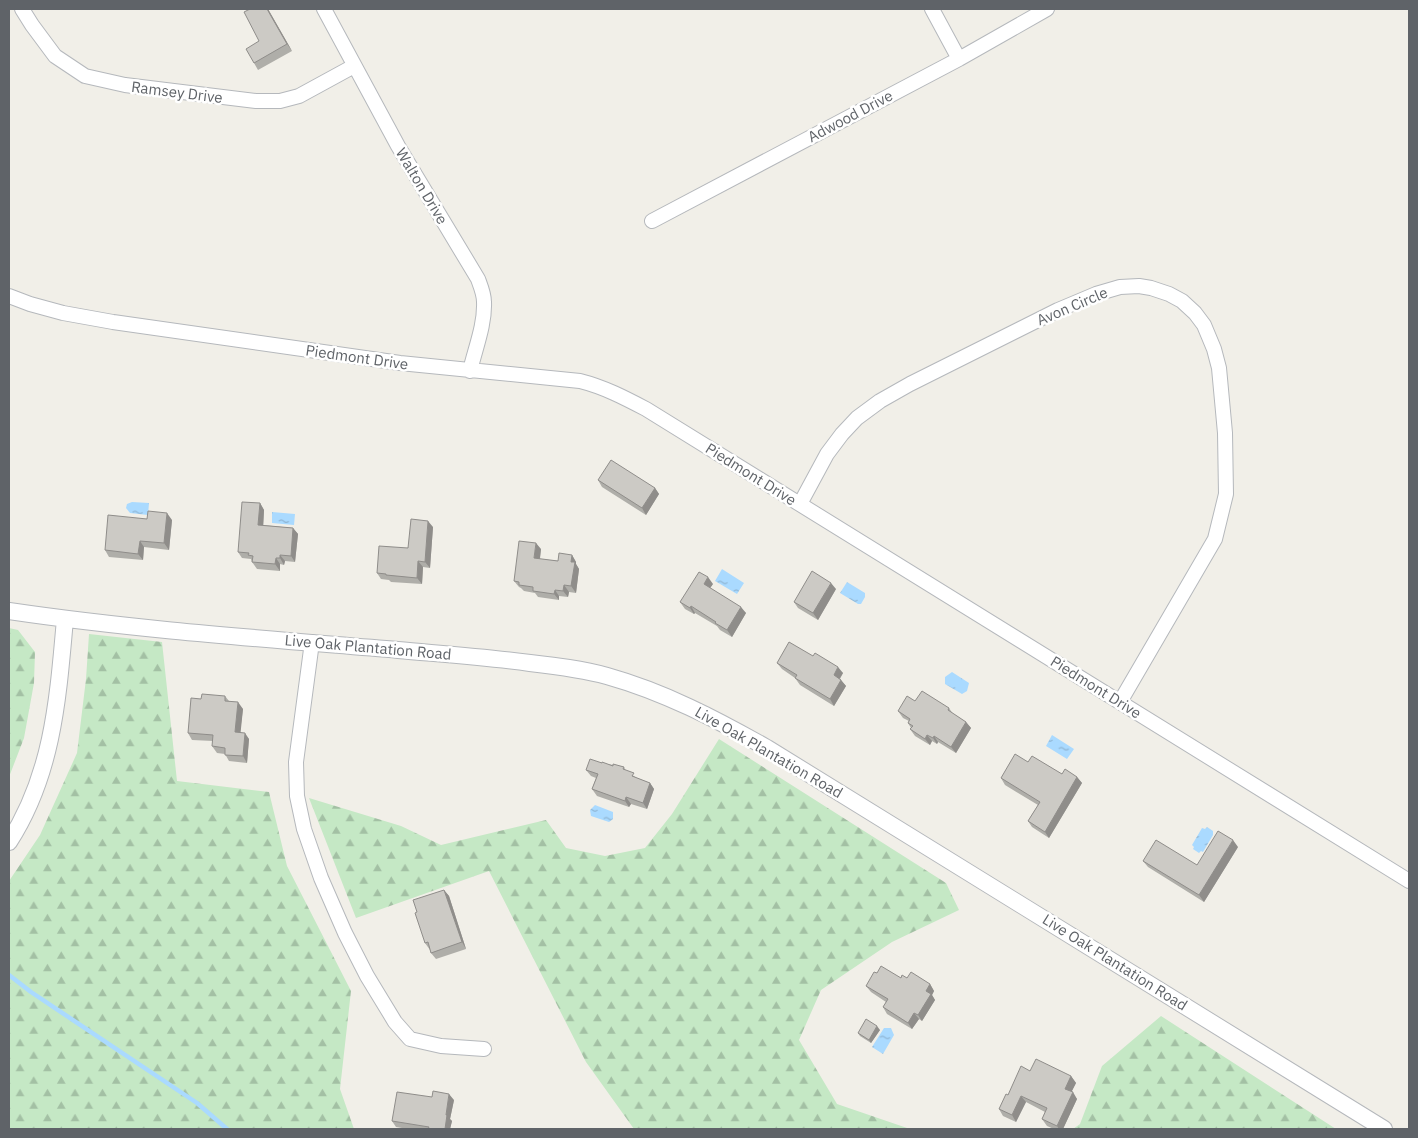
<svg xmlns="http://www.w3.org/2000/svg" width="1418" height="1138" viewBox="0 0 1418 1138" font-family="'IBM Plex Sans',sans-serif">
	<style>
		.forest { fill: url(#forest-firs) }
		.water { fill: url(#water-ripples) }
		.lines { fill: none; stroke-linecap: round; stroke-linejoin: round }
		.stream { stroke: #aadaff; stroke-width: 4.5 }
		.minor-casing { stroke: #b5b8bc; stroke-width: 16 }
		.tertiary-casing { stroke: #b5b8bc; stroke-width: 18 }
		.minor { stroke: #fff; stroke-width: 14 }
		.tertiary { stroke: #fff; stroke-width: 16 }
		.wall { fill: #afaea9 }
		.shaded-wall { fill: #8f8d8a }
		.building { fill: #cccac5; stroke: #8f8d8a }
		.labels { text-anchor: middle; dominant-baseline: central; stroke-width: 5; stroke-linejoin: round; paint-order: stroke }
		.street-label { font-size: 15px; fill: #5f6368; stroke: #fff }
	</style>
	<defs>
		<pattern id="forest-firs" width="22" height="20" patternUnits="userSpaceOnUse" patternTransform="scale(1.25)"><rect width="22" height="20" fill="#c5e8c5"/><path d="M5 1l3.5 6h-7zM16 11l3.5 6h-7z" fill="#a3c0a4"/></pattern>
		<pattern id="water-ripples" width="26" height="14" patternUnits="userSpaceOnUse" patternTransform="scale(1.25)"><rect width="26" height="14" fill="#aadaff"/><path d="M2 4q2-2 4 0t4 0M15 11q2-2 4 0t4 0" fill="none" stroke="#8eb4d2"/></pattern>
	</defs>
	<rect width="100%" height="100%" fill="#f1efe8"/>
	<!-- forest -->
	<path class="forest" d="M9 628 18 630 35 652 34 683 24 738 9 777Z
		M89 634 162 642 177 781 269 792 287 866 351 991 340 1089 354 1129H9V881L40 835 77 753 86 679Z
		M719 739 946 883 959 910 892 942 821 990 799 1040 837 1104 910 1129H634L586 1062 489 871 356 918 309 798 401 826 441 845 546 820 566 848 605 856 645 848 672 814Z
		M1161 1016 1336 1129H1073L1080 1124 1102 1066Z"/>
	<!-- water -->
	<path class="water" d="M132 502 149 503 148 515 130 513 126 508 127 504Z
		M272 512 295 514 294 525 272 523Z
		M722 569 744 583 737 594 715 581Z
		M847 582 865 593V597L861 604H858L840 593Z
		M952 672 969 683 967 691 962 694 945 684V677Z
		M1052 735 1074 749 1067 759 1046 746Z
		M595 805 613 812V819L609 822 591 816 590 810Z
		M1207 827 1213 831V835L1203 852 1201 851 1199 853 1193 849 1194 847 1192 845 1202 828 1205 829Z
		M884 1028H891L894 1035 883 1054 872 1047Z"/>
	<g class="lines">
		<!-- stream -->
		<path class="stream" d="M9 975 31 992 197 1103 227 1129"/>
		<defs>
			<path id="minor" d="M22 9 32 25 55 56 85 76 125 85 256 101H280L299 96 354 66
				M324 9 398 146 478 279C481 287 484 294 484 302 485 325 475 349 470 371
				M932 9 959 59
				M652 221 959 59 1047 9
				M9 296 30 304 63 313 113 322 400 363 580 381C604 387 625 398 646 409L1409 881
				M800 504 827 454 842 434 857 418 880 401 910 384 1058 310 1096 294 1120 287 1139 286 1151 288 1169 294 1182 301 1195 313 1204 325 1214 349 1219 368 1225 433 1226 494 1215 539 1120 702
				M312 642 296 762 297 796 304 829 321 878 345 933 367 976 395 1022 410 1039 441 1046 484 1049"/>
			<path id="tertiary" d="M9 611C138 630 268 639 398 650 442 654 486 657 530 663 556 666 582 669 607 676 664 692 716 719 767 748L1384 1129
				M9 842C53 774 58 698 65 619"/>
		</defs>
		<!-- minor casing -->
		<use href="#minor" class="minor-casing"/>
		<!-- tertiary casing -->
		<use href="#tertiary" class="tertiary-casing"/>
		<!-- minor -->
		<use href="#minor" class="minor"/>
		<!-- tertiary -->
		<use href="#tertiary" class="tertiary"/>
	</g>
	<!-- wall -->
	<path class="wall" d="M268 9 292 51 258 70 254 63Z
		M598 480 655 488 659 494 646 515 602 487Z
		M260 503 264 510 263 525 293 528 298 534 295 562 285 561 284 565 280 564V571L257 569 252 562 251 559 242 558 238 552Z
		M147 519 172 520 169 550 144 547 143 560 109 557 105 550Z
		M433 527 430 568 423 567 422 584 391 582 389 580 381 579 377 573Z
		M541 549 540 559 558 561 572 555 576 562V564L579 569 576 593 569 592 568 597 559 596V600L538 597 535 593 524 591 521 588 519 587 514 581Z
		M713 584 710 588 746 613 732 637 720 630 717 626 695 613 694 614 685 609 680 602Z
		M836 589 818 620 798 608 794 602Z
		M813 656 843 673 840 679 846 686 834 706 800 685 795 678 782 669 777 663Z
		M225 696 229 701 243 709 240 732 249 739 247 763 229 761 225 754 217 753 212 746 213 741 192 740 188 733 201 699Z
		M915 701 949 708 953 714 966 722 971 728 956 753 938 742 937 744 932 741 930 745 915 736 910 729 911 728 908 723 909 721 903 718 898 711Z
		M1028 762 1062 774 1077 777 1082 783 1049 838 1032 827 1028 821 1038 805 1005 785 1001 778Z
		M602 763 624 767 626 771 637 778 650 783 654 789 647 809 631 804 629 807 597 796 592 789 596 778 591 776 586 770Z
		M1238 847 1204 902 1148 867 1143 861 1197 865Z
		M444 890 449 896 466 949 436 959 431 953 430 950 425 943 417 912Z
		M877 973 901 978H907L930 984 934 991 932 995 935 1000 922 1021 919 1019 912 1029 887 1014 883 1007 886 1002 871 992 866 986Z
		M880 1030 871 1043 860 1036 858 1033Z
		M1030 1071 1071 1076 1076 1083 1071 1092 1077 1099 1063 1129H1054L1047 1126 1042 1119 1045 1112 1026 1102 1016 1122 1003 1116 999 1109 1008 1095Z
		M454 1100 450 1119 452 1121 450 1129H408L396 1127 392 1121Z"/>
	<!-- shaded-wall -->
	<path class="shaded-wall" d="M267 9H268L292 51 287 44Z
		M655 488 659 494 646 515 642 508Z
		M260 503 264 510 263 531 258 525Z
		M167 513 172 520 169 550 164 543Z
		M428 521 433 527 430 568 425 562Z
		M293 528 298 534 295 562 291 556Z
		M140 541 144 547 143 560 138 554Z
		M536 543 541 549 539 565 534 558Z
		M280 555 285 561 284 565 280 558Z
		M572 555 576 562V564L579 569 576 593 571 586V562Z
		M276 558 280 564V571L275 564Z
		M418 561 423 567 422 584 417 578Z
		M708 577 713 584 708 591 704 584Z
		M831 583 836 589 818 620 813 613Z
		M564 585 569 592 568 597 563 591Z
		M555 590 559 596V600L554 594Z
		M691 606 695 613 694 614 690 608Z
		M741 607 746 613 732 637 727 630Z
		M838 667 843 673 838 681 834 675Z
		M841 680 846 686 834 706 830 699Z
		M238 702 243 709 240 738 235 732Z
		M966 722 971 728 956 753 951 747Z
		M245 733 249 739 247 763 243 756Z
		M927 735 932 741 930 745 925 739Z
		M934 736 938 742 937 744 933 738Z
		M1077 777 1082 783 1049 838 1045 832Z
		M650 783 654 789 647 809 643 803Z
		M626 797 631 804 629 807 625 801Z
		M1233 840 1238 847 1204 902 1199 895Z
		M444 890 449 896 466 949 462 942Z
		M930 984 934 991 932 995 935 1000 922 1021 918 1015 926 991Z
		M914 1013 919 1019 912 1029 908 1023Z
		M877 1026 880 1030 871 1043 869 1040Z
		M1071 1076 1076 1083 1070 1095 1065 1089Z
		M1073 1092 1077 1099 1063 1129H1059L1057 1126Z
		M449 1094 454 1100 450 1119 452 1121 450 1129H445L446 1115Z
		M1021 1096 1026 1102 1016 1122 1012 1115Z"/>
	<!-- building -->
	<path class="building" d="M250 9H267L287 44 254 63 246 49 259 41 244 12Z
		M611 460 655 488 642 508 598 480Z
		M242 502 260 503 258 525 293 528 291 556 280 555V558H276L275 564 252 562 253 556 248 555 249 553 238 552Z
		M148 511 167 513 164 543 140 541 138 554 105 550 108 515 147 519Z
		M411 519 428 521 425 562 418 561 417 578 386 575V574L377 573 379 546 408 548Z
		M519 541 536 543 534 558 558 561 559 553 572 555 571 562H575L571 586 564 585 563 591 555 590 554 594 533 591V587L519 585V582L514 581Z
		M812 571 831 583 813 613 794 602Z
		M699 572 708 577 704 584 741 607 727 630 715 623 716 622 691 606 690 608 680 602Z
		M789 642 813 656 815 653 838 667 834 675 841 680 830 699 795 678 797 675 777 663Z
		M922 691 949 708 948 710 966 722 951 747 934 736 933 738 927 735 925 739 910 729 913 726 908 723 910 719 898 711 907 696 915 701Z
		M202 694 225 696V701L238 702 235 732 245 733 243 756 225 755V748L212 746 213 735 188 733 191 698 201 699Z
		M1015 754 1028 762 1032 756 1062 774 1065 769 1077 777 1045 832 1028 821 1040 802 1001 778Z
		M590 759 602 763V762L613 766V764L624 767 623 769 634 773 632 776 650 783 643 803 626 797 625 801 592 789 598 774 586 770Z
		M1218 831 1233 840 1199 895 1143 861 1156 840 1197 865Z
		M444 890 462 942 431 953 428 942 425 943 415 913 417 912 413 900Z
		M881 966 901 978 902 975 907 978 911 972 930 984 926 991 931 994 918 1015 914 1013 908 1023 883 1007 888 999 866 986 874 972 877 973Z
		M866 1019 877 1026 869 1040 858 1033Z
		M1036 1059 1071 1076 1065 1089 1073 1092 1057 1126 1042 1119 1047 1108 1021 1096 1012 1115 999 1109 1006 1094 1008 1095 1021 1066 1030 1071Z
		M433 1091 449 1094 446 1115H447L445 1129H428L429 1127 392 1121 397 1092 432 1097Z"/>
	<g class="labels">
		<!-- street labels -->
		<g class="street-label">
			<text transform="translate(177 92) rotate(7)">Ramsey Drive</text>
			<text transform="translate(850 116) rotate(-28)">Adwood Drive</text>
			<text transform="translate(422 186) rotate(59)">Walton Drive</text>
			<text transform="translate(1072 306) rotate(-23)">Avon Circle</text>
			<text transform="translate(357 357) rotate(8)">Piedmont Drive</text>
			<text transform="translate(751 474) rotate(32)">Piedmont Drive</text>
			<text transform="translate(368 647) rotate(5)">Live Oak Plantation Road</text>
			<text transform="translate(1096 687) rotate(32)">Piedmont Drive</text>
			<text transform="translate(769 752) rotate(30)">Live Oak Plantation Road</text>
			<text transform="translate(1115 962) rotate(32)">Live Oak Plantation Road</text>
		</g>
	</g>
	<!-- border -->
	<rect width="1418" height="1138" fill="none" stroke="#5f6368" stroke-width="20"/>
</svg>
